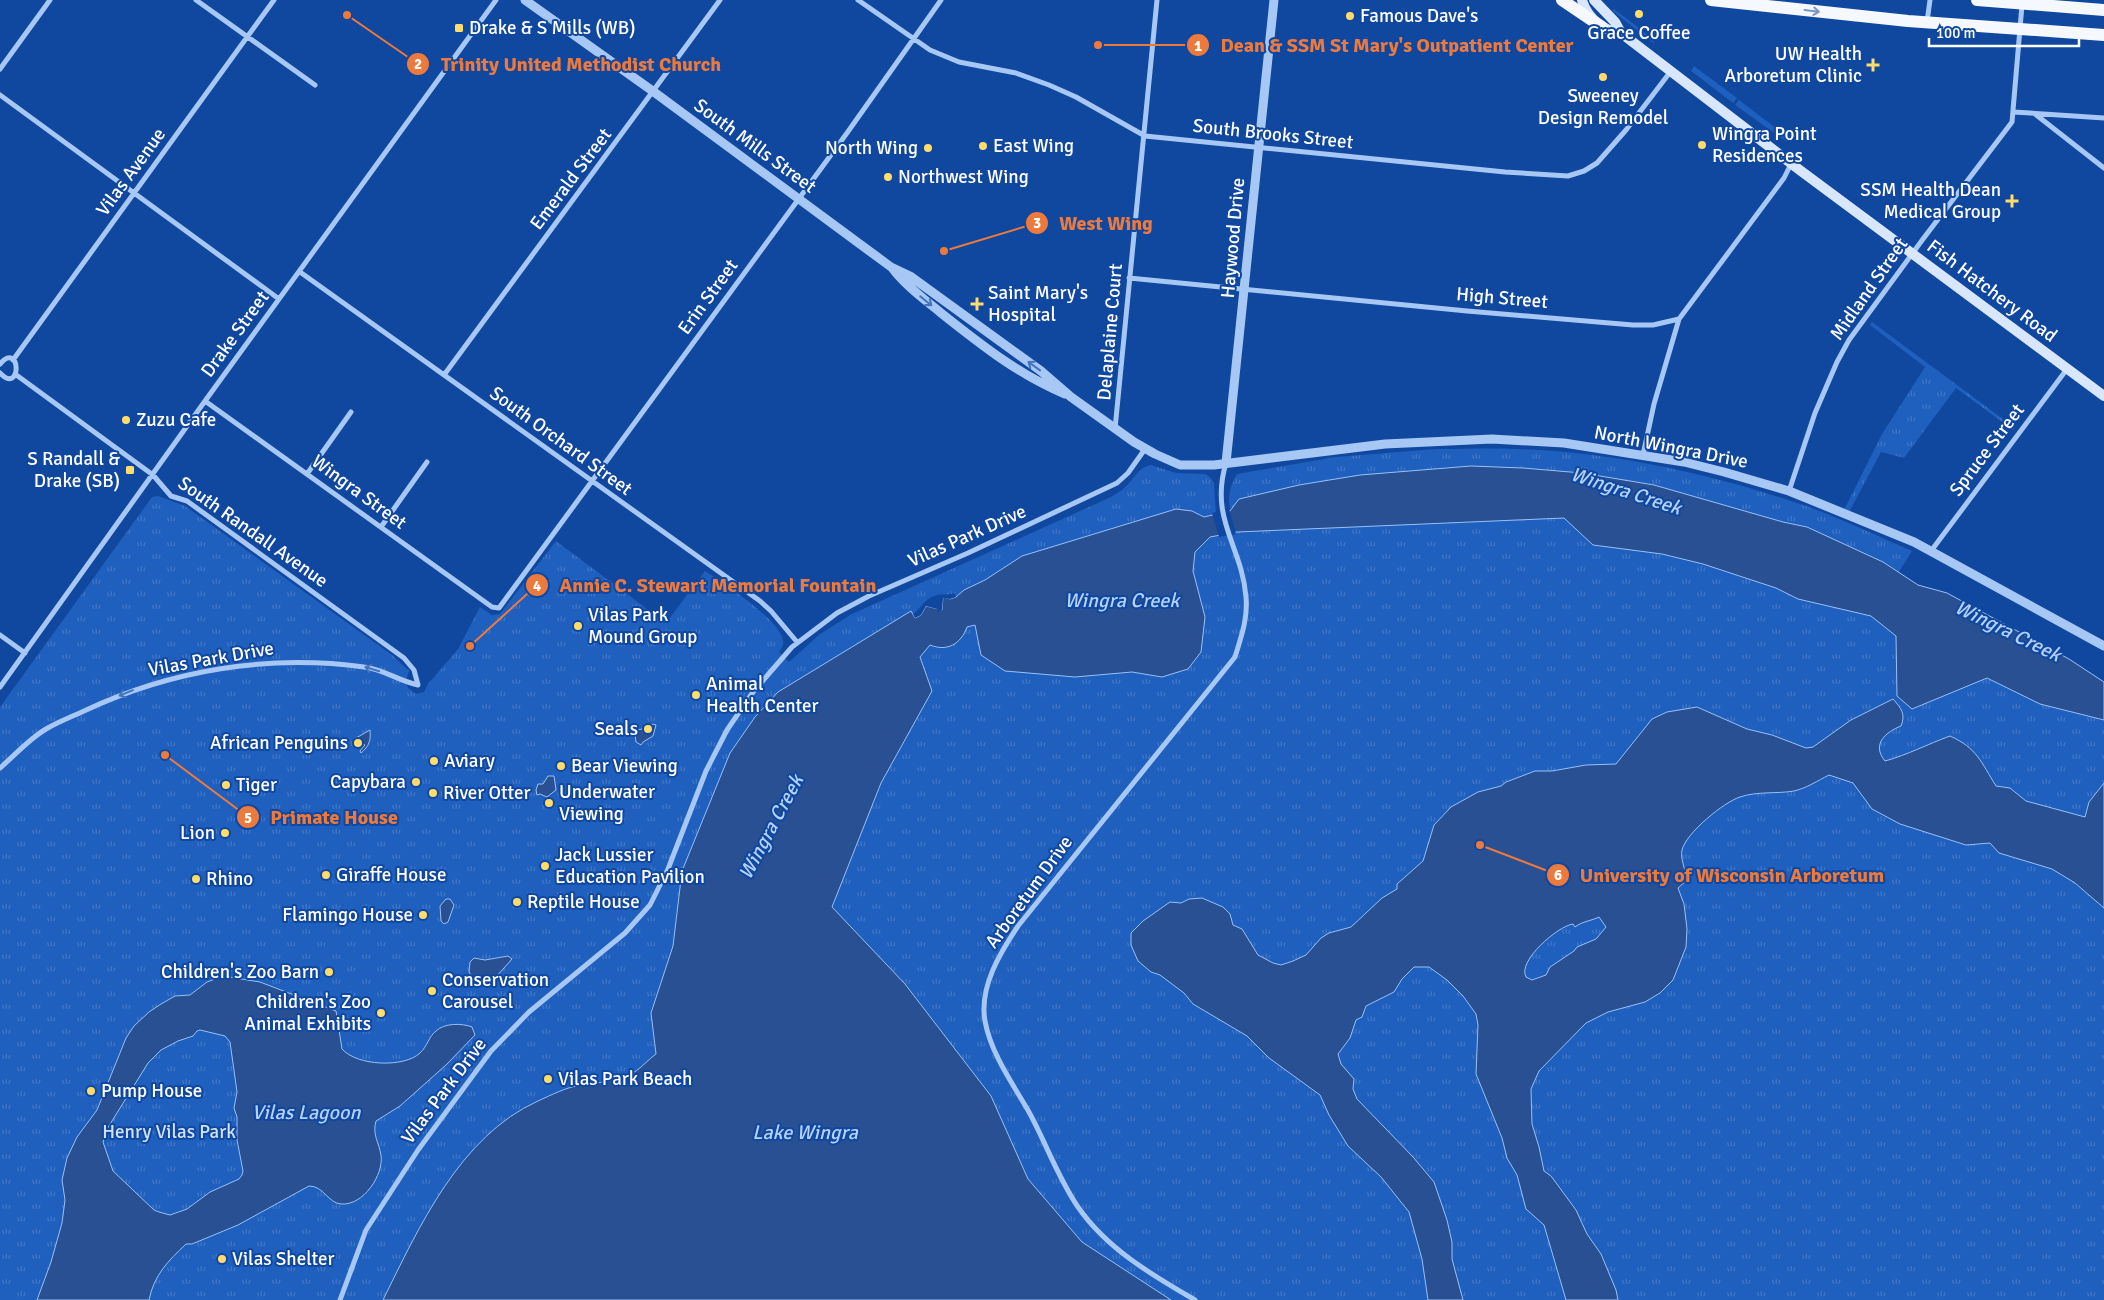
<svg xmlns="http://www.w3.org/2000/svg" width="2104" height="1300" viewBox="0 0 2104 1300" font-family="Signika,sans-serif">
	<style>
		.green { fill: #1f5fbd }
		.park { fill: url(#park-tufts) }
		.water { fill: #285092; stroke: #99c1f9; fill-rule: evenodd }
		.pier { fill: #10479f }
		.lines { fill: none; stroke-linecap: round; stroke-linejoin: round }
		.minor { stroke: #a7c7f5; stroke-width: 5 }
		.tertiary { stroke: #a7c7f5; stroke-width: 9 }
		.secondary { stroke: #d8e6fe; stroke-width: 10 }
		.primary { stroke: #f5f9ff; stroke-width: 12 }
		.oneway { stroke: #7797ca }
		.oneway2 { stroke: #4574bd }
		.poi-dot { fill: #ffdc6b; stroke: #10479f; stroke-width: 2 }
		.labels { text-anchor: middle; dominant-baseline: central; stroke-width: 4; stroke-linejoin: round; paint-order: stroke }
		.poi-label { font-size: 19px; fill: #fff; stroke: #10479f; text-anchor: start }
		.street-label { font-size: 19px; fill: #fff; stroke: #10479f }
		.park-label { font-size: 19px; fill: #d0e3fe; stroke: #10479f }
		.water-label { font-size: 20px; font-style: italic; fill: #b4d1fc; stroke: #10479f }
		.leader { fill: none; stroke: #ed7a3d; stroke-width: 2 }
		.callout-dot { fill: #ed7a3d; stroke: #10479f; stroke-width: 2 }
		.mark-label { font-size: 15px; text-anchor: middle; font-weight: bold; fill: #fff }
		.callout-label { font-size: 20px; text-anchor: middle; font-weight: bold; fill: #ed7a3d; stroke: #10479f; stroke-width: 4; stroke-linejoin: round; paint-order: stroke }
	</style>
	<defs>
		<pattern id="park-tufts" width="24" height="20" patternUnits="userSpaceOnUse" patternTransform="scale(1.25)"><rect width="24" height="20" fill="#1f5fbd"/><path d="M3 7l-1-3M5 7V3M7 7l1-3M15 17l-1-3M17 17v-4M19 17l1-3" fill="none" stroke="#4177c7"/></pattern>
	</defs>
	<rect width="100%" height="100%" fill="#10479f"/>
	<!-- green -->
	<path class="green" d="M1614 9 1652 38 1655 44 1614 12 1612 10Z
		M1694 66 1737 98 1733 103 1691 71Z
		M1739 100 1789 138 1787 142 1735 105Z"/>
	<!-- park -->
	<path class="park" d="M1872 322 2015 428 2013 430 1956 388 1904 458 1881 452 1848 514 1843 512 1882 434 1925 367 1870 325Z
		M1436 449C1463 449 1489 448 1516 449 1610 452 1704 472 1794 502 1834 515 1873 534 1912 551L1871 616 1896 636 1897 696 1912 709 1987 678 2040 704 2104 720V1300H1171L1082 1242 1028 1179 991 1096 905 984 832 907 881 783 932 691 920 657 930 645 936 648 967 627 975 625 981 655 1075 677 1132 672 1162 677 1205 617 1193 571 1195 552 1210 537 1237 531C1229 508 1224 497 1237 474L1336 457Z
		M1151 465 1176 473 1205 474 1210 477 1214 483 1216 514 1204 517 1192 511 1022 556 985 580 964 590 956 597 954 593C948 596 941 593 934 596 924 599 921 609 913 614L911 611 778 692 755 717 682 871 673 946 651 1013 656 1053C649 1059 643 1066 636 1071 621 1082 599 1082 581 1085 567 1087 551 1095 538 1101 460 1136 419 1227 383 1300H0V707L152 497 158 496 185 506 392 655 409 671 406 681 408 688 416 694 424 692 428 684 458 649 480 607 492 615 500 614 556 541 666 623 705 571C723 583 781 620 783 641 784 646 781 648 779 652L789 662 820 634 852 614 1111 497C1115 494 1120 492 1124 488 1134 480 1138 467 1151 465Z"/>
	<!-- water -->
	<path class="water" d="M1471 466 1523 468 1582 473 1654 485 1783 522 1807 527 1883 562 1918 585 1947 593 2069 659 2104 682V720L2040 704 1987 678 1912 709 1897 696 1896 636 1871 616 1798 599 1776 588 1703 564 1662 554 1593 545 1564 518 1237 532 1210 537 1195 552 1193 571 1205 617 1201 652 1188 669 1162 677 1132 672 1075 677 1005 671 981 655 975 625 967 627C961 644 947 652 930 645L920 657 932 691 881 783 832 907 905 984 991 1096 1028 1179 1082 1242 1171 1300H383C419 1227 460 1136 538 1101 551 1095 567 1087 581 1085 599 1082 620 1082 636 1071 643 1066 649 1059 656 1054L651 1013 673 946 682 871 730 753 755 717 778 692 911 611 915 618 921 615 926 606 942 610 943 597 950 599 956 597 964 590 985 580 1022 556 1176 509 1192 511 1204 517 1230 511 1239 499 1299 485 1360 475Z
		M1893 699C1901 708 1906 714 1901 726 1886 732 1871 744 1885 761 1907 755 1928 744 1950 736 1977 748 1981 762 1996 786L2010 788 2026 801 2085 817 2089 802 2104 783V908L2075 883 2052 869 1999 853 1990 843 1966 845 1900 824 1872 809 1853 783 1829 775C1817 781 1807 788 1794 791 1776 794 1758 791 1740 797 1724 802 1686 833 1682 850 1680 859 1686 871 1687 880L1678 888 1684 904 1687 929 1686 947 1673 980 1660 993 1645 1002 1608 1012 1586 1023 1539 1071 1531 1089 1532 1124 1539 1147 1544 1171 1551 1176 1576 1210 1587 1234 1601 1254 1616 1290 1618 1300H1566L1544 1225 1526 1209 1517 1175 1507 1158 1502 1138 1476 1074 1478 1025 1476 1014 1463 996 1447 980 1429 967H1414L1402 979 1394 992 1366 1006 1362 1017 1356 1020 1350 1038 1338 1054 1341 1064 1354 1079 1353 1089 1357 1099 1413 1157 1434 1182 1447 1220 1452 1242V1259L1463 1300H1428L1422 1259 1409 1212 1381 1177 1348 1146 1329 1115 1320 1095 1269 1058 1247 1036 1193 1004 1184 993 1160 975 1151 972 1138 961 1131 945V933L1143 921 1170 902 1181 903 1189 899 1202 898 1223 907 1230 914 1233 925 1242 929 1258 955 1273 963 1281 965 1293 961 1306 955 1321 938 1329 933 1351 927 1382 898 1397 889V884L1423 861 1434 825 1451 807 1478 792 1501 786 1506 782 1535 771H1552L1586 765 1616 764 1652 719 1667 712 1697 707 1747 729 1772 735 1806 748 1813 747 1851 720ZM1599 917 1606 927 1596 939 1577 947 1574 951 1550 967 1546 975 1532 980 1526 977C1517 961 1558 926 1573 924L1575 927C1583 921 1591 921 1599 917Z
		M653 724 656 725 653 736 643 742 641 745 636 742 635 735 638 730 642 729 648 725 646 730 650 731V726Z
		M370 730C371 741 369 746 361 753L360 751 365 745 358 742 356 738Z
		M548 776H554L556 790 547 797 540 794 537 795 536 790 538 784H543Z
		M446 899H450L454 905 448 922 444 924 441 921 440 906Z
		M508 956 512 959 495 978 485 985 473 978 469 972 470 962 474 958 485 960Z
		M223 976 260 982 336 1011 342 1049C357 1066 404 1068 420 1053 427 1047 429 1036 436 1031 444 1023 462 1023 472 1027L475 1035 447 1064 400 1106 376 1121C372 1134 379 1143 381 1155 384 1175 363 1206 341 1204 328 1203 324 1186 309 1186L238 1225 192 1244H186C168 1261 154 1275 149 1300H37L51 1262 62 1223 65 1200 62 1180 67 1158 77 1137 97 1110 126 1038 134 1026 149 1012 161 1004 175 996 190 995 207 982ZM200 1030 225 1036 230 1042 237 1092 234 1108 237 1117V1140L243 1171 242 1175 239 1179 210 1192 187 1209 170 1215 159 1212 154 1210 113 1171 103 1142 107 1129 148 1063 161 1050 178 1041 193 1036 197 1031Z"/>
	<!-- pier -->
	<path class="pier" d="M1229 509 1236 534 1219 537 1212 513Z
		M955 594 956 597 950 599 943 598 942 610 938 612 937 609 926 606 921 615 915 618 913 614 919 613 925 603 940 608 941 595 950 597Z"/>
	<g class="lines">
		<!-- minor -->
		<path class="minor" d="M196 0 315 85
			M858 0 930 50 959 62 1016 73 1049 85 1076 97 1145 136 1505 172 1568 176 1584 171 1597 163 1626 130 1671 71
			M1927 22 1930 0
			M0 69 50 0
			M0 95 279 299
			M2014 112 2104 118
			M2035 114 2104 168
			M300 272 760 601 771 611 797 642
			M1129 278 1467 311 1633 325H1653L1679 319 1784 178 1791 164
			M13 360 274 0
			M0 364C21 340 22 396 0 373
			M444 375 720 0
			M205 401 492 607 499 608 847 133 941 0
			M1115 429 1157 0
			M1643 455 1654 404 1679 319
			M307 474 351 412
			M1789 491 1815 413 1837 362 1849 340 1923 239 2012 122 2022 5
			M381 527 427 462
			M1931 551 2067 369
			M0 635 25 653
			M0 687 205 401 496 0
			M0 768C15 755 29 739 46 729 58 722 71 717 84 711 171 670 268 654 364 667 383 669 399 681 418 685L414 670 404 658 187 501 171 496 153 475 15 374
			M340 1300 366 1230 418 1150 491 1051 529 1012 625 933 650 905 668 869 706 771 727 730 753 692 792 647 837 613 869 596 968 553 1117 483 1128 473 1145 449
			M1195 1300C1152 1275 1107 1249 1078 1207 1058 1178 1046 1143 1029 1112 1013 1084 991 1054 985 1021 979 987 1000 953 1018 926L1235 657C1241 637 1248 619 1246 597 1242 546 1209 519 1226 463"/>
		<!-- tertiary -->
		<path class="tertiary" d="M525 0 654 92 891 267 910 276 1041 371 1071 397 1134 442 1155 454 1180 465H1214L1385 444 1492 439 1564 443 1684 462 1724 472 1789 491 1914 542 2104 646
			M893 269C906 286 924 299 941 313 980 344 1019 375 1065 394
			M1226 463 1274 0"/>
		<!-- secondary -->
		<path class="secondary" d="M1582 0C1587 18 1604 31 1621 33L1801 171 2104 396
			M1594 0 1615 22 1621 33"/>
		<!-- primary -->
		<path class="primary" d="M1562 0 1602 27
			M1711 0 1908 21 2104 35
			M1977 0 2104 10"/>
	</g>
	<!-- one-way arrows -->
	<defs><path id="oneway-shaft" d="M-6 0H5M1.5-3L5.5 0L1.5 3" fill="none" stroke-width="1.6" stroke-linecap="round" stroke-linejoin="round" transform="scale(1.25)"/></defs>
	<use class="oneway" href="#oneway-shaft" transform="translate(1812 11) rotate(7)"/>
	<g class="oneway2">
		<use href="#oneway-shaft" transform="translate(926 301) rotate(39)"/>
		<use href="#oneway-shaft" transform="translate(1034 366) rotate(-144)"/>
		<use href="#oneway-shaft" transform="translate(372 669) rotate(-163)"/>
		<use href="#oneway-shaft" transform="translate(126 693) rotate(158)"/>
	</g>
	<!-- markers -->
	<g class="poi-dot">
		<circle cx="1639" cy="14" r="5"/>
		<circle cx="1350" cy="16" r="5"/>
		<rect x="454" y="23" width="10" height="10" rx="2.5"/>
		<path d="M1870.5 57.5h5v5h5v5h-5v5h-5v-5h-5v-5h5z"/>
		<circle cx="1603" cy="77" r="5"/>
		<circle cx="1702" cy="145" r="5"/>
		<circle cx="983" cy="146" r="5"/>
		<circle cx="928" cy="148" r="5"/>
		<circle cx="888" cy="177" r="5"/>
		<path d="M2009.5 193.5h5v5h5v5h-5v5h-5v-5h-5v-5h5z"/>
		<path d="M974.5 296.5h5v5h5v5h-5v5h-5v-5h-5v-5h5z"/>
		<circle cx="126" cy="420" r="5"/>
		<rect x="125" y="465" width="10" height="10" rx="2.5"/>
		<circle cx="578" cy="626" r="5"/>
		<circle cx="696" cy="695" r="5"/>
		<circle cx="648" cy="729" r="5"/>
		<circle cx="358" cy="743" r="5"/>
		<circle cx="434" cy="761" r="5"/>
		<circle cx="561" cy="766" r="5"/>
		<circle cx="416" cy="782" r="5"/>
		<circle cx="226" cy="785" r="5"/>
		<circle cx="433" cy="793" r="5"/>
		<circle cx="549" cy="803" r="5"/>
		<circle cx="225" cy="833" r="5"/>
		<circle cx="545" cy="866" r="5"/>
		<circle cx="326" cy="875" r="5"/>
		<circle cx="196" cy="879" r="5"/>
		<circle cx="517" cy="902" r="5"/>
		<circle cx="423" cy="915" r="5"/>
		<circle cx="329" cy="972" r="5"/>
		<circle cx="432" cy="991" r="5"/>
		<circle cx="381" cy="1013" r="5"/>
		<circle cx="548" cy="1079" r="5"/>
		<circle cx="91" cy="1091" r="5"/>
		<circle cx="222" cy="1259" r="5"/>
	</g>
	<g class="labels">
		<!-- poi labels -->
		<g class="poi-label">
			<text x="1360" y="16">Famous Dave's</text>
			<text x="469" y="28">Drake &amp; S Mills (WB)</text>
			<text x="1639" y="33" text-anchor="middle">Grace Coffee</text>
			<text x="1862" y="54" text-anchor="end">UW Health<tspan x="1862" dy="22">Arboretum Clinic</tspan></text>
			<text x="1603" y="96" text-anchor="middle">Sweeney<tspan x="1603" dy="22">Design Remodel</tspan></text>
			<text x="1712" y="134">Wingra Point<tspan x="1712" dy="22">Residences</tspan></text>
			<text x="993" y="146">East Wing</text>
			<text x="918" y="148" text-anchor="end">North Wing</text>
			<text x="898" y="177">Northwest Wing</text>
			<text x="2001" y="190" text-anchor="end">SSM Health Dean<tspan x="2001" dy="22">Medical Group</tspan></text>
			<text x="988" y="293">Saint Mary's<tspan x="988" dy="22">Hospital</tspan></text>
			<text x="136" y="420">Zuzu Cafe</text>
			<text x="120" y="459" text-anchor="end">S Randall &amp;<tspan x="120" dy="22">Drake (SB)</tspan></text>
			<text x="588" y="615">Vilas Park<tspan x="588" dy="22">Mound Group</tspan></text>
			<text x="706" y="684">Animal<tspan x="706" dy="22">Health Center</tspan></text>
			<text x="638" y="729" text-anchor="end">Seals</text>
			<text x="348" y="743" text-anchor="end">African Penguins</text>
			<text x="444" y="761">Aviary</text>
			<text x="571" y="766">Bear Viewing</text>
			<text x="406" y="782" text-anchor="end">Capybara</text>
			<text x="236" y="785">Tiger</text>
			<text x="559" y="792">Underwater<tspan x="559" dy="22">Viewing</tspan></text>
			<text x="443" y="793">River Otter</text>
			<text x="215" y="833" text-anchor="end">Lion</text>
			<text x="555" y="855">Jack Lussier<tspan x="555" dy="22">Education Pavilion</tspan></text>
			<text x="336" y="875">Giraffe House</text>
			<text x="206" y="879">Rhino</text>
			<text x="527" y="902">Reptile House</text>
			<text x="413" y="915" text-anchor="end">Flamingo House</text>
			<text x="319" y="972" text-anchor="end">Children's Zoo Barn</text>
			<text x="442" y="980">Conservation<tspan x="442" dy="22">Carousel</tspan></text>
			<text x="371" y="1002" text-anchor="end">Children's Zoo<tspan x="371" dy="22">Animal Exhibits</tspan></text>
			<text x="558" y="1079">Vilas Park Beach</text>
			<text x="101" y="1091">Pump House</text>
			<text x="232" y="1259">Vilas Shelter</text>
		</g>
		<!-- street labels -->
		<g class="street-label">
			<text transform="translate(1273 134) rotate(6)">South Brooks Street</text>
			<text transform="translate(755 146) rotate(36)">South Mills Street</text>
			<text transform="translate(131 172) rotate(-54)">Vilas Avenue</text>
			<text transform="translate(571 179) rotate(-53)">Emerald Street</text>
			<text transform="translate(1233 238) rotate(-85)">Haywood Drive</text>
			<text transform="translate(1869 289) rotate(-55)">Midland Street</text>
			<text transform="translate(1992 291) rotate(37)">Fish Hatchery Road</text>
			<text transform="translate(708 297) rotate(-54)">Erin Street</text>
			<text transform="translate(1502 298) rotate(5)">High Street</text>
			<text transform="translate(1110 332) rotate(-85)">Delaplaine Court</text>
			<text transform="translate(235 334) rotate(-54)">Drake Street</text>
			<text transform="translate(561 441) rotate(36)">South Orchard Street</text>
			<text transform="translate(1671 447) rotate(11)">North Wingra Drive</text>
			<text transform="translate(1987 450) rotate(-53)">Spruce Street</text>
			<text transform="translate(359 492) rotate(36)">Wingra Street</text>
			<text transform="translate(253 532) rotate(35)">South Randall Avenue</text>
			<text transform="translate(967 536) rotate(-24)">Vilas Park Drive</text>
			<text transform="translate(211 659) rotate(-10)">Vilas Park Drive</text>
			<text transform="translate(1029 892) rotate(-54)">Arboretum Drive</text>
			<text transform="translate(444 1091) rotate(-53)">Vilas Park Drive</text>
		</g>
		<!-- park labels -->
		<g class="park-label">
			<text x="169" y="1132">Henry Vilas Park</text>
		</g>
		<!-- water labels -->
		<g class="water-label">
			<text transform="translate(1626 491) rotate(18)">Wingra Creek</text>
			<text x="1122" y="600">Wingra Creek</text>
			<text transform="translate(2008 631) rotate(26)">Wingra Creek</text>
			<text transform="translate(771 827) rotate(-62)">Wingra Creek</text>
			<text x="306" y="1112">Vilas Lagoon</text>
			<text x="805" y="1132">Lake Wingra</text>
		</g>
	</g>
	<!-- callouts -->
	<path class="leader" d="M1098 45L1198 45M347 15L418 64M944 251L1037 223M470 646L537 585M165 755L248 817M1480 845L1558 875"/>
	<g class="callout-dot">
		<circle cx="1098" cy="45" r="5"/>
		<circle cx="347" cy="15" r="5"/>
		<circle cx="944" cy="251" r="5"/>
		<circle cx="470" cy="646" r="5"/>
		<circle cx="165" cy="755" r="5"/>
		<circle cx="1480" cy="845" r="5"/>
		<circle cx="1198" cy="45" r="12"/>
		<circle cx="418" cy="64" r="12"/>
		<circle cx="1037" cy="223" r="12"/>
		<circle cx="537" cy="585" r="12"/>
		<circle cx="248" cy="817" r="12"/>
		<circle cx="1558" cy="875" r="12"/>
	</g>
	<g class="mark-label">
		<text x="1198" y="51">1</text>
		<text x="418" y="69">2</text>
		<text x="1037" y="228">3</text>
		<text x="537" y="591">4</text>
		<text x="248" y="823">5</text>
		<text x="1558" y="880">6</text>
	</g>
	<g class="callout-label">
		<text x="1397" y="52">Dean &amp; SSM St Mary's Outpatient Center</text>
		<text x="581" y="71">Trinity United Methodist Church</text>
		<text x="1106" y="230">West Wing</text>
		<text x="718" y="592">Annie C. Stewart Memorial Fountain</text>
		<text x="334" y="824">Primate House</text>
		<text x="1732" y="882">University of Wisconsin Arboretum</text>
	</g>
	<!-- scale -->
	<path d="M1929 38v8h150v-8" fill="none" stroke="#ffffff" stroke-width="2.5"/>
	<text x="1936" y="38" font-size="15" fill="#ffffff" stroke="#10479f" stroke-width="4" paint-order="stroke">100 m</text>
</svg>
